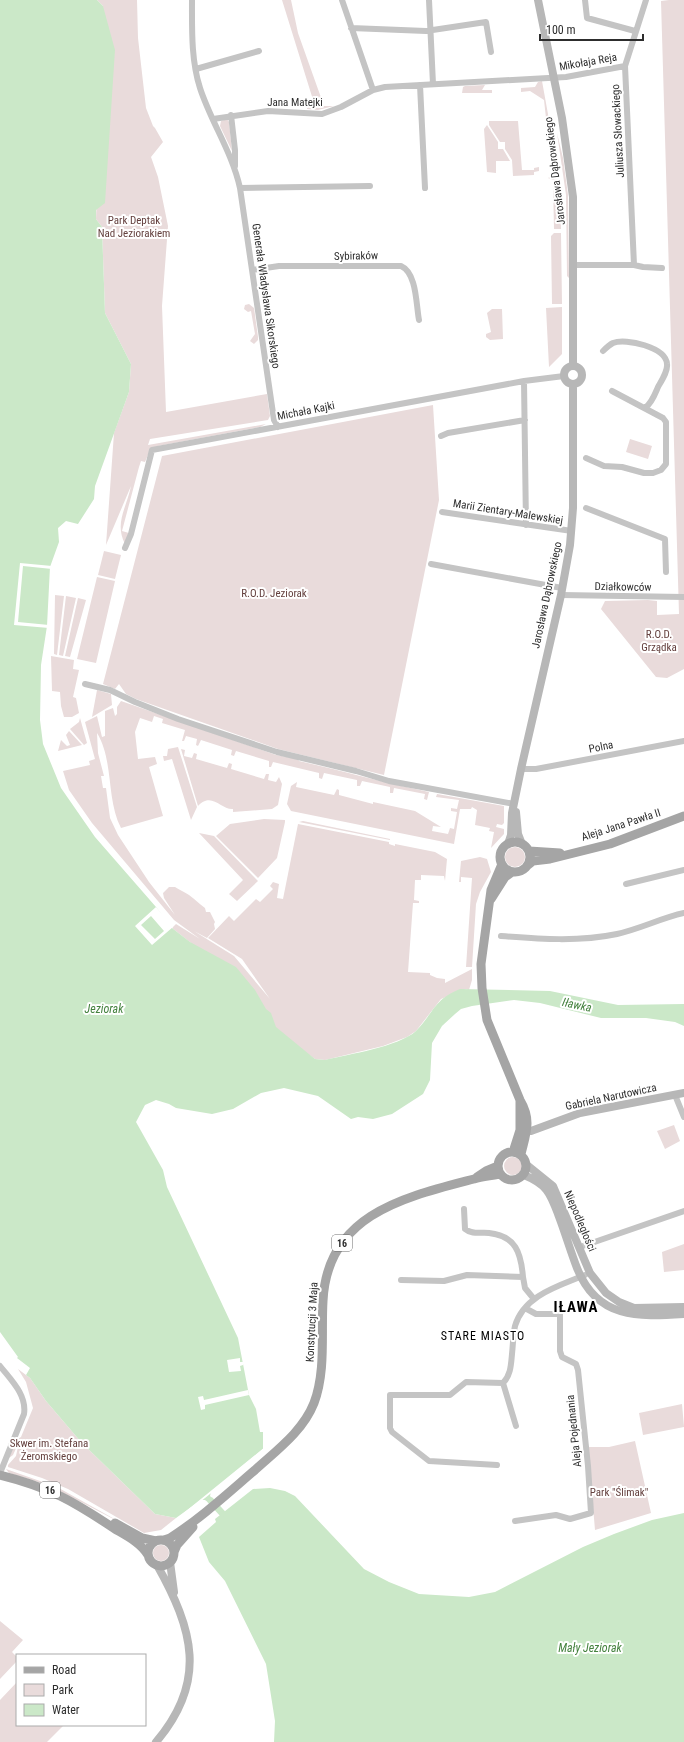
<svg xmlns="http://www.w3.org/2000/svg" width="684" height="1742" viewBox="0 0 684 1742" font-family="'Roboto Condensed',sans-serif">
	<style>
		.green { fill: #e9dbdb }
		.water { fill: #cbe8c8 }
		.pier { fill: #fff; fill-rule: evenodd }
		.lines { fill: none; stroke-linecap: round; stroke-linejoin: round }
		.canal { stroke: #cbe8c8; stroke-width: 7 }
		.street { stroke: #c4c4c4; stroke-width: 6 }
		.secondary { stroke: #b7b7b7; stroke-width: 8 }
		.primary { stroke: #a5a5a5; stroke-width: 9 }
		.labels { text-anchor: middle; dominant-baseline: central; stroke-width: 4; stroke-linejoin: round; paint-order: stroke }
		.shield { fill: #fff; stroke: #6c6c6c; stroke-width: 1 }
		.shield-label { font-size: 10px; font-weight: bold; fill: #2d2d2d }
		.street-label { font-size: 11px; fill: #2d2d2d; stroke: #fff }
		.park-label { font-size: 11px; fill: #64403e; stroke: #fff }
		.water-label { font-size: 12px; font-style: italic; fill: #45823f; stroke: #fff }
		.neighbourhood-label { font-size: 12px; letter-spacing: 1px; fill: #000; stroke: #fff }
		.district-label { font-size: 15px; font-weight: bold; letter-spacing: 1px; fill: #000; stroke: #fff }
	</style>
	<rect width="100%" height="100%" fill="#fff"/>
	<!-- green -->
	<path class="green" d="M97 0H137L138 38 146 108 153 126 155 128 163 142 151 157 158 177 168 226 162 306 166 412 267 394 270 416 268 420 150 439 148 445 266 424 260 427 158 446 150 450 145 462 141 461 139 467 122 531 129 533 125 544C114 523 127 507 131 486L106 545 114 433 129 392 131 364 105 313 102 227 96 219 103 6Z
		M282 0H291L298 33 324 106H334L318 110 307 109V105L314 103Z
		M669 0H684V669L667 678 656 677 601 609 605 601 648 600 657 601V615L679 614 661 1Z
		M542 81 559 175 552 172 544 100 530 91 521 92V88L535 87 538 82Z
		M485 85 482 90H492V93H462L463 87 465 86Z
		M227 119 229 122 232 151 220 126 221 121Z
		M489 121H518L522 170H534V168L539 167V171L534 172V175L513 176 512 160 505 149V142H500L489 125Z
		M487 125 498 142V149H503L510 161H496V173L487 172 484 129Z
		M557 133 563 158 568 195 569 278 567 276 566 195Z
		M552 176 559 179 561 229H554L553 180 548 178Z
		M554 233H561L562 304H552L551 236Z
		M249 304 254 308 258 337V340L254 344 250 341 255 334 251 311 248 312 244 309 245 305Z
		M562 307V354L549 367 546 308Z
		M492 309H502L503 339 490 340 486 337V334L491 332 487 313Z
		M433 405 439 500 384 775 278 749 136 699 126 694 119 684 115 689 103 684 162 456Z
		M630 439 652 446 648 459 626 452Z
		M104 551 121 555 115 579 98 575Z
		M97 577 115 581 96 663 77 659Z
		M55 595 64 596 57 655 54 654Z
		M66 596 76 598 63 656 59 655Z
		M78 598 86 600 70 657 65 656Z
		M51 656 74 660 73 669 79 670 73 697 76 698 79 713 72 717H64L61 706 60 692 52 691Z
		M97 690 111 694 112 705 92 717Z
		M121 701 276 755 298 759 299 761C343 771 385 783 429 792L427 800 424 799 425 794 394 788 393 793H390V787L362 781 360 786H357V780L324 773 322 779 319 778V773L273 762 271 767H269V761L236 751 234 756 231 755 232 750 201 740 198 746 196 745 197 739 186 736 184 741H182L185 730 162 723 163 719 154 716 152 722 140 718 135 732 138 759 155 757 157 764 149 767 163 816 121 828C106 799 114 761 97 733L98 753 104 776H101L103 788H106L110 818 118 835 149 882 175 915 164 898 163 893 169 887H175C179 890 185 892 189 895 195 899 199 904 205 908L206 912H210L215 922 214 924 215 929 207 938 194 931 234 956 270 999 242 959 208 938 229 916 234 921 256 899 260 902 273 889 270 886 273 882 279 884 277 898 283 899 298 824 389 842V844L395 846V844L435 852 447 859 445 881 444 876 421 875V880H415L414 900 419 901V903H413L408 972 430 973V975L437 978 445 979V983L472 969V980L469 990 466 989 441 999 416 1031 407 1037 383 1046 325 1060 315 1059 301 1049 276 1028 210 958 172 928 176 924 200 939 174 920 92 823 69 790 63 771 90 765 89 761 95 759 85 722 97 716 102 737 105 736V711L113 708 115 716 117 714V707Z
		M80 718 87 743 84 745 70 729 79 722Z
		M69 731 82 745 58 751 61 740 67 746 70 745 66 735Z
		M178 747 197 807 191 820 172 759 164 761 163 756H167L168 749Z
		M181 749 185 750 184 756 192 758 194 753 197 754 196 759 227 768 229 763 232 764 231 769 264 779 266 774H269L268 780 276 782 279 777 282 784 278 805 272 809 233 812V809C221 810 212 791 198 806Z
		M297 782 296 787 334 795 337 789 339 790V795L373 804V802L415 811 441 827 433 826 432 831 448 834 450 828 454 829 457 812 451 811V808L457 809 459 800 436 797 437 794 504 806V823L502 825 497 824 496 827 504 829V834L491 848 494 832 489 831 490 828 475 825 477 810 472 807 471 809H460L454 844 291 811 287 804 291 786Z
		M264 819 285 820V822L277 858 258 878 216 836 230 824Z
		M303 821 390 839V840L299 822Z
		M199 833 214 836 258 881 237 901 229 894 243 880Z
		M505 857a10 10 0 1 1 20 0a10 10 0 1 1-20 0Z
		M480 857 487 859 491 872 480 892 476 904 472 967H466L472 878 461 877V882H459L461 861Z
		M674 1125 680 1141 665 1149 657 1131Z
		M504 1166a9 9 0 1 1 18 0a9 9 0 1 1-18 0Z
		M684 1244V1270L664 1272 662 1252Z
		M18 1369 30 1378 46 1401 81 1442 155 1514 176 1518 161 1530 144 1533 68 1489 42 1478 8 1467V1465L16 1456 19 1442 13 1455 9 1458 16 1440 21 1437 33 1408 26 1382Z
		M682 1404 684 1427 643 1435 639 1413Z
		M635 1441 651 1513 595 1530 588 1447H609Z
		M6 1469 57 1487 127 1526 48 1485 9 1473Z
		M153 1553a8 8 0 1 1 16 0a8 8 0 1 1-16 0Z
		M0 1621 23 1640 12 1652 17 1657V1661L0 1679Z
		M17 1682V1725H64L47 1742H0V1700Z"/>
	<!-- water -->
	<path class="water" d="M0 0H97L103 6 115 50 105 203 96 210V219L102 227 105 313 131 364 129 392 95 486 94 499 78 524 66 521 58 528 59 542 50 567 47 626 41 665 40 720 43 744 61 788 95 837 156 907 172 928 190 942 236 967 255 990 266 1009 271 1013 276 1027 315 1059 325 1060C349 1054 398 1047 416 1031 433 1014 434 999 460 989L550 991 618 1005 684 1004V1026L675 1022 646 1018H601L540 1003 514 1000 472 1006 461 1009 455 1014 442 1026 432 1043 430 1080 423 1094 392 1114 373 1119 358 1117 351 1119 318 1096 284 1088 261 1093 233 1109 212 1114 176 1108 169 1104 156 1100 145 1105 136 1122 163 1170 167 1187 238 1338 249 1395 256 1409 260 1432H263V1449L211 1492 210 1496 213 1499 209 1503 205 1500H201L176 1518 155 1514 81 1442 46 1401 30 1378 26 1375 30 1368 17 1358 18 1357 0 1332Z
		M270 1488 285 1491 295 1496 364 1569 389 1582 419 1594 469 1597 495 1592 583 1547 614 1534 652 1520 684 1513V1742H274L275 1721 266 1664 225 1581 209 1562 199 1537 216 1522 215 1519 253 1489Z"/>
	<!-- pier -->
	<path class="pier" d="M20 563 52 566V569L23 566 18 622 49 625V628L14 625Z
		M156 907 173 927 152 945 135 926ZM151 916 164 931 155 939 141 925Z
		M240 1358V1362H243V1365L240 1366 241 1371 229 1372 227 1360Z
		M248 1390 249 1395 205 1405V1409L201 1410 198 1397 203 1396 204 1400Z
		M265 1447V1450L185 1514 177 1520H175Z"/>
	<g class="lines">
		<!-- canal -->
		<path class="canal" d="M211 1501 222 1513"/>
		<!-- street -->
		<path class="street" d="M192 0C192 29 191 60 200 88 211 122 232 152 240 188L274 420 278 427
			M342 0 373 90
			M429 0 433 84
			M585 0 587 18 635 31
			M351 28 426 31 486 22 491 52
			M196 69 259 51
			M420 85 425 188
			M231 115 235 150V166
			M213 119 268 111 322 114 341 107 373 90 385 87 566 77 625 66
			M240 188 370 186
			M574 265H634L643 267 662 268
			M634 265 625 66 646 0
			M252 270 279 266H401C417 273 416 305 419 320
			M603 351C606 348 609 345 613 343 626 338 666 347 667 364 668 371 662 380 658 387 655 394 652 403 645 408
			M524 381 526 525
			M441 436 448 433 525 420
			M586 458 604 466 622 467 644 473H653L661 470 666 464V422L663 418 612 391
			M586 508 665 539 666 572
			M442 512 572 531
			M125 548 131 534 152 450 524 381 564 376
			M431 564 562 588
			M561 595 684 597
			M85 684 110 690 135 702 178 719 277 752 356 771 389 781 514 804
			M521 769H536L684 741
			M626 884 684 870
			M501 936C540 939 579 942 617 934 640 929 661 918 684 913
			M675 1095 684 1117
			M464 1209 465 1229C472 1235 481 1232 489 1233 516 1236 521 1253 523 1277
			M580 1247 684 1211
			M401 1280 444 1281 467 1275 523 1277 525 1288 534 1299
			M0 1366C11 1380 27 1395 24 1414L0 1473
			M503 1383 516 1426
			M497 1465 429 1461 392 1432 390 1428V1395H450L466 1382 503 1383C511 1375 511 1364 512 1354 513 1345 513 1335 515 1326 524 1295 559 1286 585 1275
			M515 1521 556 1515 570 1519 591 1513 588 1466 578 1370 576 1364 562 1357 560 1351V1314H536L525 1308"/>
		<!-- secondary -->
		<path class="secondary" d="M538 0 562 118 573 197V366
			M564 375a9 9 0 1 1 18 0a9 9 0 1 1-18 0Z
			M516 812 518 834 522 844
			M508 844 511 835 512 813 521 769 561 595 570 545 573 508V384
			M520 1130 531 1131 580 1113 684 1093
			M527 1165 553 1186 590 1273 606 1293 619 1302 634 1308 684 1307
			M524 1175C546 1184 550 1192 558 1214 565 1232 570 1250 577 1268 597 1319 638 1317 684 1314
			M170 1562 174 1592
			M156 1742C208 1681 193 1629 157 1565"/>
		<!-- primary -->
		<path class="primary" d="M500 857a15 15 0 1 1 30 0a15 15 0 1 1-30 0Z
			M529 851 560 853
			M502 864 491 890 481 964 482 988 487 1020 520 1100C532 1120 526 1133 521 1154
			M528 865 533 861 550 859 610 844 684 816
			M491 899 505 877 512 872
			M498 1166a14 14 0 1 1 28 0a14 14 0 1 1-28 0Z
			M513 1152 520 1130V1101
			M477 1177 486 1171 498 1166
			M0 1475C49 1487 73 1501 115 1529 127 1536 141 1543 148 1555
			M115 1523 142 1538 156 1541
			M164 1540 170 1538C201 1518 227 1494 255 1470 277 1450 303 1431 314 1403 326 1371 321 1334 323 1301 327 1214 405 1197 474 1179 482 1176 492 1176 500 1174
			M148 1553a13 13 0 1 1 26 0a13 13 0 1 1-26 0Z
			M174 1552 177 1545 193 1527"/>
	</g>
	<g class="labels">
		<!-- shield labels -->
		<g class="shield">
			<rect x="332" y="1235" width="20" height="16" rx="3"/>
			<rect x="40" y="1482" width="20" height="16" rx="3"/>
		</g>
		<g class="shield-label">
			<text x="342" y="1243">16</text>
			<text x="50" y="1490">16</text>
		</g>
		<!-- street labels -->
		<g class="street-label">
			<text transform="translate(588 62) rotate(-10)">Mikołaja Reja</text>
			<text x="295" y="102">Jana Matejki</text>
			<text transform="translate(618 131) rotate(-93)">Juliusza Słowackiego</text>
			<text transform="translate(555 171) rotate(-97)">Jarosława Dąbrowskiego</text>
			<text transform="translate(356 256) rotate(-1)">Sybiraków</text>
			<text transform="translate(266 296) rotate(82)">Generała Władysława Sikorskiego</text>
			<text transform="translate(306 411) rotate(-11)">Michała Kajki</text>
			<text transform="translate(508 512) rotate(9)">Marii Zientary-Malewskiej</text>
			<text transform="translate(623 587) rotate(1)">Działkowców</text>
			<text transform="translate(547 595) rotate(-78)">Jarosława Dąbrowskiego</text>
			<text transform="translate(601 747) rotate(-11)">Polna</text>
			<text transform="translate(621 825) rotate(-18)">Aleja Jana Pawła II</text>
			<text transform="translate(611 1097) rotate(-12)">Gabriela Narutowicza</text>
			<text transform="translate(580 1221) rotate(67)">Niepodległości</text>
			<text transform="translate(312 1322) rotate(-87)">Konstytucji 3 Maja</text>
			<text transform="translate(574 1431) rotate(-96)">Aleja Pojednania</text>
		</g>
		<!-- park labels -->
		<g class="park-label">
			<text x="134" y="220">Park Deptak<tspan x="134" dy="13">Nad Jeziorakiem</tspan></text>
			<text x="274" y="593">R.O.D. Jeziorak</text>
			<text x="659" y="634">R.O.D.<tspan x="659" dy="13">Grządka</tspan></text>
			<text x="49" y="1443">Skwer im. Stefana<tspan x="49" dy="13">Żeromskiego</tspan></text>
			<text x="619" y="1492">Park "Ślimak"</text>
		</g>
		<!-- water labels -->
		<g class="water-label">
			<text transform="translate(577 1005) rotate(12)">Iławka</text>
			<text x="104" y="1009">Jeziorak</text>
			<text x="590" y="1648">Mały Jeziorak</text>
		</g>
		<!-- neighbourhood labels -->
		<g class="neighbourhood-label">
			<text x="483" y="1336">STARE MIASTO</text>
		</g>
		<!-- district labels -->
		<g class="district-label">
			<text x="576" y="1307">IŁAWA</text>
		</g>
	</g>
	<!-- legend -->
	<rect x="16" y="1654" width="130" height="72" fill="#ffffff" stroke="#ababab"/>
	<rect x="24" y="1667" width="20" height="6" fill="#a5a5a5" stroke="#ababab"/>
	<text x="52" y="1674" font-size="12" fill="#2d2d2d">Road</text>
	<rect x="24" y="1684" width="20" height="12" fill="#e9dbdb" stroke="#ababab"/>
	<text x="52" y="1694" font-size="12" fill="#2d2d2d">Park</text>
	<rect x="24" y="1704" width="20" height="12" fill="#cbe8c8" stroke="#ababab"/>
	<text x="52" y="1714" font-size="12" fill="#2d2d2d">Water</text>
	<!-- scale -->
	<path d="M540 34v6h103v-6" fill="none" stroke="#2d2d2d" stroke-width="2"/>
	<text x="546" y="34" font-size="12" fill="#2d2d2d" stroke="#ffffff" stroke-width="3" paint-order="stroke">100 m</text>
</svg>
